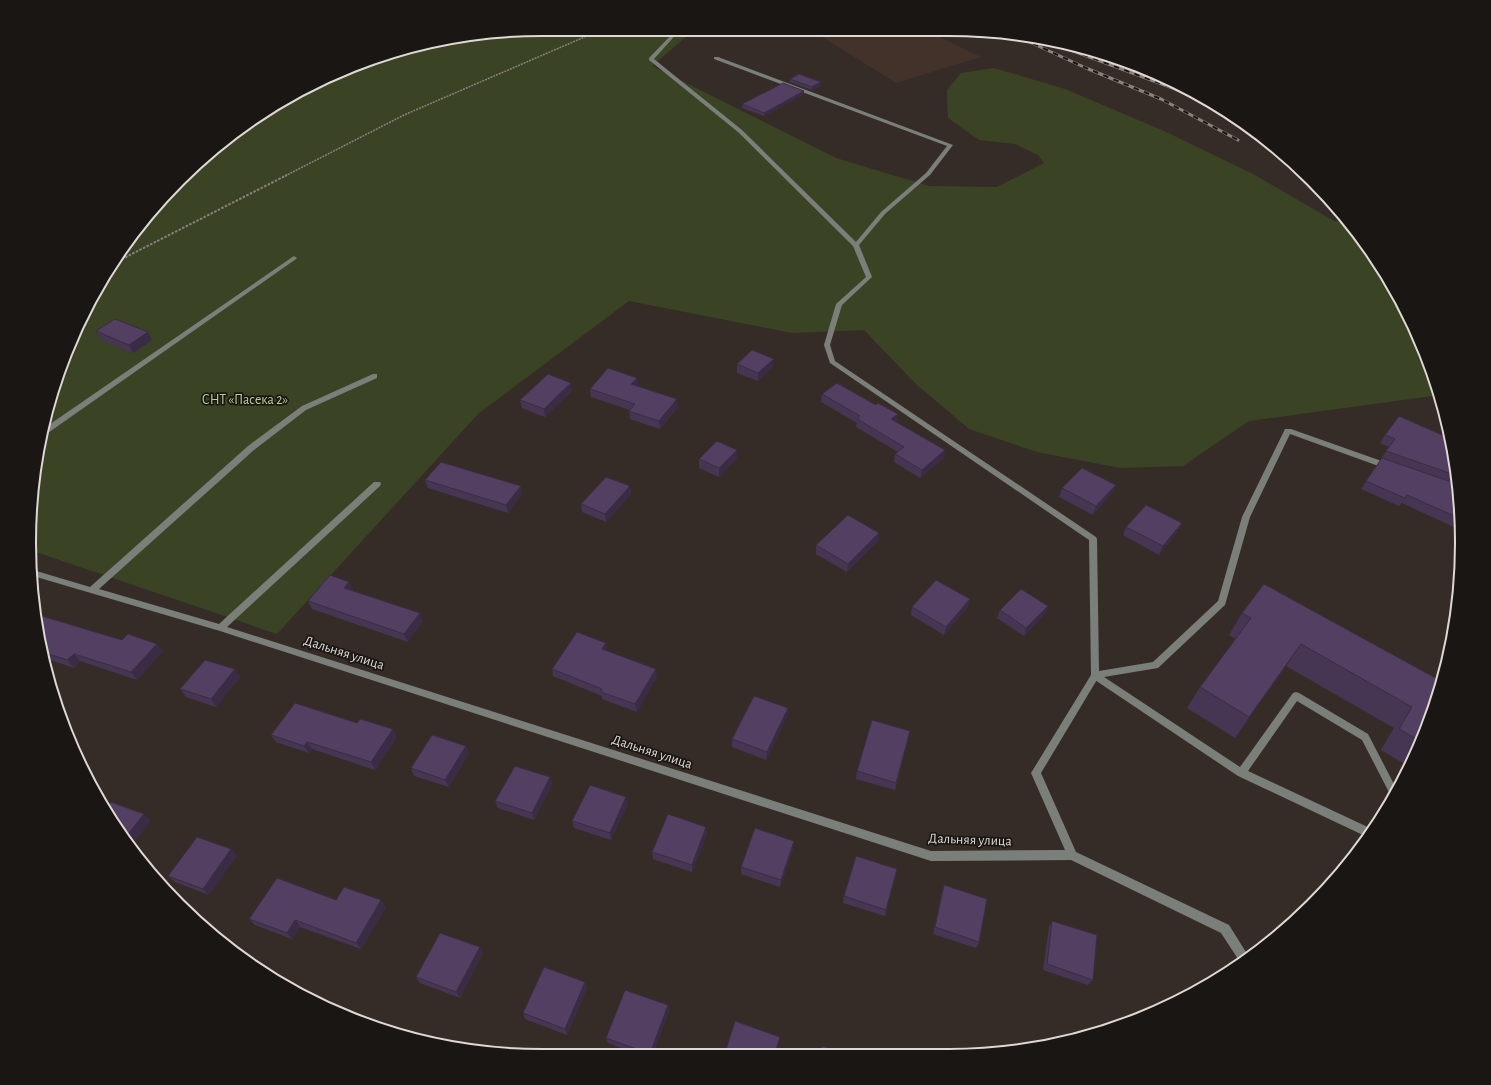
<svg xmlns="http://www.w3.org/2000/svg" width="1491" height="1085" viewBox="0 0 1491 1085" font-family="'Alegreya Sans',sans-serif">
	<style>
		.built { fill: #43322a }
		.green { fill: #3b4325 }
		.lines { fill: none; stroke-linecap: round; stroke-linejoin: round }
		.path-far1 { stroke: #8a817d; stroke-width: 1.5; stroke-dasharray: 2 1; stroke-linecap: butt }
		.path { stroke: #8a817d; stroke-width: 2; stroke-dasharray: 2.5 1.5; stroke-linecap: butt }
		.lane { fill: #7b7f7a; fill-rule: evenodd }
		.street { fill: #7b7f7a; fill-rule: evenodd }
		.rail-casing { stroke: #8b827e; stroke-width: 3 }
		.rail { stroke: #1a1613; stroke-width: 2; stroke-dasharray: 5.5; stroke-linecap: butt }
		.wall { fill: #473653 }
		.shaded-wall { fill: #3a2c44 }
		.building { fill: #533f61; stroke: #3a2c44 }
		.labels { text-anchor: middle; dominant-baseline: central; stroke-width: 3.5; stroke-linejoin: round; paint-order: stroke }
		.park-label { font-size: 14px; fill: #bdd08d; stroke: #1a1613 }
		.street-label { font-size: 14px; fill: #dfd8d4; stroke: #1a1613 }
		.rim { fill: none; stroke: #dfd8d4; stroke-width: 2 }
	</style>
	<rect width="100%" height="100%" fill="#362c27"/>
	<!-- built -->
	<path class="built" d="M810 29H923L981 57 896 83Z"/>
	<!-- green -->
	<path class="green" d="M542 29H695L652 66 836 158 929 186 997 187 1044 163 1038 155 1015 144 979 140 948 118 947 90 961 73 994 68 1065 89 1164 131 1253 174 1334 221 1350 223 1356 230 1409 315 1439 395 1249 421 1183 466 1120 468 1037 452 969 429 916 384 864 330 792 333 629 301 478 414 277 634 33 551V475L47 409 82 316 157 204 257 115 346 68 409 47Z"/>
	<g class="lines">
		<!-- path-far1 -->
		<path class="path-far1" d="M285 176 404 115 603 29"/>
		<!-- path -->
		<path class="path" d="M118 261 287 175"/>
		<!-- lane -->
		<path class="lane" d="M714 57H718L953 145 930 175H926V173L947 146 714 59Z
			M1095 671 1240 767 1293 693 1296 692 1299 693 1368 734 1397 790 1393 799 1392 798 1362 740 1297 701 1248 771 1372 829 1365 836 1238 776 1092 678 1091 675 1092 672Z"/>
		<!-- street -->
		<path class="street" d="M677 29H681L654 59 742 130 856 242 881 212 926 173 931 174 885 214 859 245 872 277 842 305 830 345 835 361 1096 537 1097 539 1099 671 1153 662 1218 601 1242 517 1285 429H1291L1390 464 1391 466 1390 468H1384L1290 434 1250 517 1225 605 1158 668 1098 678 1041 773 1076 852 1229 925 1249 957 1240 962 1221 933 1071 860 931 861 220 631 33 576V570L90 587 248 446 302 406 373 374H377V378L306 410 254 450 99 589 219 624 374 482H380L381 484 380 486 227 627 931 851 1065 850 1031 773 1091 675 1089 540 830 363 824 345 836 304 866 277 853 246 738 132 649 60V58Z
			M294 256 297 258 296 259 45 435H41L43 429Z"/>
		<defs>
			<path id="rail" d="M1023 39 1086 68 1161 99 1238 140
				M1052 43 1202 99"/>
		</defs>
		<!-- rail casing -->
		<use href="#rail" class="rail-casing"/>
		<!-- rail -->
		<use href="#rail" class="rail"/>
	</g>
	<!-- wall -->
	<path class="wall" d="M790 79 821 86 812 90 790 82Z
		M804 94 764 116 742 108V104Z
		M96 331 148 332 152 340 133 353 101 340Z
		M737 364 773 367 758 381 737 373Z
		M637 386 678 407 660 429 630 419 629 411 630 410 591 397 590 389Z
		M572 391 545 417 522 408 520 400Z
		M822 394 876 405 898 414 896 422 944 458 920 478 894 462 895 454 898 452 856 427 857 423 821 402Z
		M1385 435 1449 438 1461 509 1460 530 1402 503 1399 506 1361 489 1389 447 1380 443Z
		M737 458 719 477 699 468V459Z
		M425 480 521 486 522 494 508 513 428 488Z
		M1116 485 1112 493 1093 515 1059 497 1062 488Z
		M630 486 631 494 606 522 582 512 581 504Z
		M1126 527 1178 531 1159 555 1123 535Z
		M879 533 878 541 847 572 816 554V545Z
		M349 582 353 590H352L423 621 408 642 312 609 308 601Z
		M1048 606 1045 614 1024 636 997 618 1000 610Z
		M912 607H968L944 635 911 615Z
		M1242 613 1435 707 1408 766 1381 750 1394 728 1286 666 1235 738 1187 708 1200 687 1236 639 1229 635Z
		M35 614 122 640 163 651 137 680 80 661 74 668 47 659Z
		M607 651 657 676 637 712 602 699V696L553 676 552 669Z
		M240 677 216 707 186 697 180 689Z
		M788 708 787 716 766 760 732 747V739Z
		M357 723 397 737 375 770 312 749 309 753 276 742 271 735Z
		M910 731 895 790 856 779 857 771Z
		M466 746 469 753 449 787 414 776 411 768Z
		M550 777 552 785 534 820 498 808 495 801Z
		M628 804 611 840 574 828 572 821Z
		M706 827 707 834 692 872 653 859 652 852Z
		M793 848 780 887 741 874V867Z
		M231 849 237 856 209 895 175 882 168 876Z
		M897 869 885 916 843 903 844 896Z
		M944 885 979 942 976 948 933 934 942 892Z
		M336 900 386 907 361 949 300 927 292 939 255 925 249 919Z
		M1052 921 1093 980 1088 985 1043 970 1049 927Z
		M480 947 483 953 460 998 420 983 416 977Z
		M585 982 587 988 567 1035 525 1019 523 1013Z
		M1196 984 1200 985 1191 990Z
		M668 1005 669 1011 653 1054H637L608 1043 606 1038Z"/>
	<!-- shaded-wall -->
	<path class="shaded-wall" d="M856 29H867L856 31Z
		M821 82V86L812 90V87Z
		M804 91V94L764 116V113Z
		M148 332 152 340 133 353 129 345Z
		M774 359 773 367 758 381V373Z
		M637 378V386L631 384Z
		M571 383 572 391 545 417 544 409Z
		M677 399 678 407 660 429 659 421Z
		M898 414 896 422 891 419Z
		M737 450V458L719 477V468Z
		M945 450 944 458 920 478 922 470Z
		M1116 485 1112 493 1093 515 1096 506Z
		M521 486 522 494 508 513 506 505Z
		M630 486 631 494 606 522 605 514Z
		M1182 523 1178 531 1159 555 1163 546Z
		M879 533 878 541 847 572 848 564Z
		M349 582 353 590 347 596 344 588Z
		M970 599 968 607 944 635 946 627Z
		M1048 606 1045 614 1024 636 1026 628Z
		M420 613 423 621 408 642 404 634Z
		M606 643 607 651 603 657 602 649Z
		M157 644 163 651 137 680 131 672Z
		M1301 644 1286 666 1235 738 1249 717Z
		M74 654 80 661 74 668 67 660Z
		M235 669 240 677 216 707 211 699Z
		M656 669 657 676 637 712 635 704Z
		M788 708 787 716 766 760 767 752Z
		M393 729 397 737 375 770 371 762Z
		M307 742 312 749 309 753 304 746Z
		M466 746 469 753 449 787 445 780Z
		M550 777 552 785 534 820 532 813Z
		M626 797 628 804 611 840 610 833Z
		M144 814 151 821 130 847 125 838Z
		M706 827 707 834 692 872V865Z
		M794 841 793 848 780 887 781 880Z
		M231 849 237 856 209 895 203 889Z
		M381 900 386 907 361 949 356 943Z
		M295 920 300 927 292 939 287 933Z
		M480 947 483 953 460 998 456 992Z
		M585 982 587 988 567 1035 565 1029Z
		M668 1005 669 1011 653 1054H650Z
		M780 1037 779 1042 776 1053H775Z"/>
	<!-- building -->
	<path class="building" d="M799 74 821 82 812 87 790 79Z
		M783 83 804 91 764 113 742 104Z
		M115 319 148 332 129 345 96 331Z
		M752 350 774 359 758 373 737 364Z
		M608 368 637 378 631 384 677 399 659 421 629 411 635 404 590 389Z
		M548 374 571 383 544 409 520 400Z
		M837 383 876 405 878 403 898 414 891 419 945 450 922 470 895 454 904 447 857 419 860 416 822 394Z
		M1399 416 1449 438 1455 475 1386 451 1395 439 1385 435Z
		M717 441 737 450 719 468 699 459Z
		M1382 458 1457 484 1461 509V519L1407 495 1405 498 1366 481Z
		M441 462 521 486 506 505 425 480Z
		M1082 468 1116 485 1096 506 1062 488Z
		M606 477 630 486 605 514 581 504Z
		M1146 505 1182 523 1163 546 1126 527Z
		M848 515 879 533 848 564 816 545Z
		M330 575 349 582 344 588 420 613 404 634 308 601Z
		M936 580 970 599 946 627 912 607Z
		M1264 584 1441 681 1435 707 1420 741 1399 729 1412 707 1301 644 1249 717 1200 687 1251 618 1242 613Z
		M1021 589 1048 606 1026 628 1000 610Z
		M35 614 122 640 128 634 157 644 131 672 74 654 67 660 45 653Z
		M577 632 606 643 602 649 656 669 635 704 601 692 602 689 552 669Z
		M205 660 235 669 211 699 180 689Z
		M754 696 788 708 767 752 732 739Z
		M295 703 357 723 360 719 393 729 371 762 307 742 304 746 271 735Z
		M872 720 910 731 896 783 857 771Z
		M432 735 466 746 445 780 411 768Z
		M515 766 550 777 532 813 495 801Z
		M590 785 626 797 610 833 572 821Z
		M111 802 144 814 125 838 107 807Z
		M668 814 706 827 692 865 652 852Z
		M755 828 794 841 781 880 741 867Z
		M197 837 231 849 203 889 168 876Z
		M856 856 897 869 886 910 844 896Z
		M277 878 336 900 344 887 381 900 356 943 295 920 287 933 249 919Z
		M944 885 987 899 979 942 935 927Z
		M1052 921 1097 935 1093 980 1047 964Z
		M440 933 480 947 456 992 416 977Z
		M544 967 585 982 565 1029 523 1013Z
		M625 990 668 1005 650 1054 606 1038Z
		M735 1021 780 1037 775 1053H725Z
		M822 1046 843 1053H820Z"/>
	<g class="labels">
		<!-- park labels -->
		<g class="park-label">
			<text x="245" y="400">СНТ «Пасека 2»</text>
		</g>
		<!-- street labels -->
		<g class="street-label">
			<text transform="translate(344 653) rotate(18)">Дальняя улица</text>
			<text transform="translate(652 752) rotate(18)">Дальняя улица</text>
			<text transform="translate(970 840) rotate(2)">Дальняя улица</text>
		</g>
	</g>
	<!-- crop -->
	<path d="M0 0H1491V1085H0ZM542 36H949A506 506 0 0 1 1455 542V543A506 506 0 0 1 949 1049H542A506 506 0 0 1 36 543V542A506 506 0 0 1 542 36Z" fill="#1a1613" fill-rule="evenodd"/>
	<path class="rim" d="M542 36H949A506 506 0 0 1 1455 542V543A506 506 0 0 1 949 1049H542A506 506 0 0 1 36 543V542A506 506 0 0 1 542 36Z"/>
</svg>
